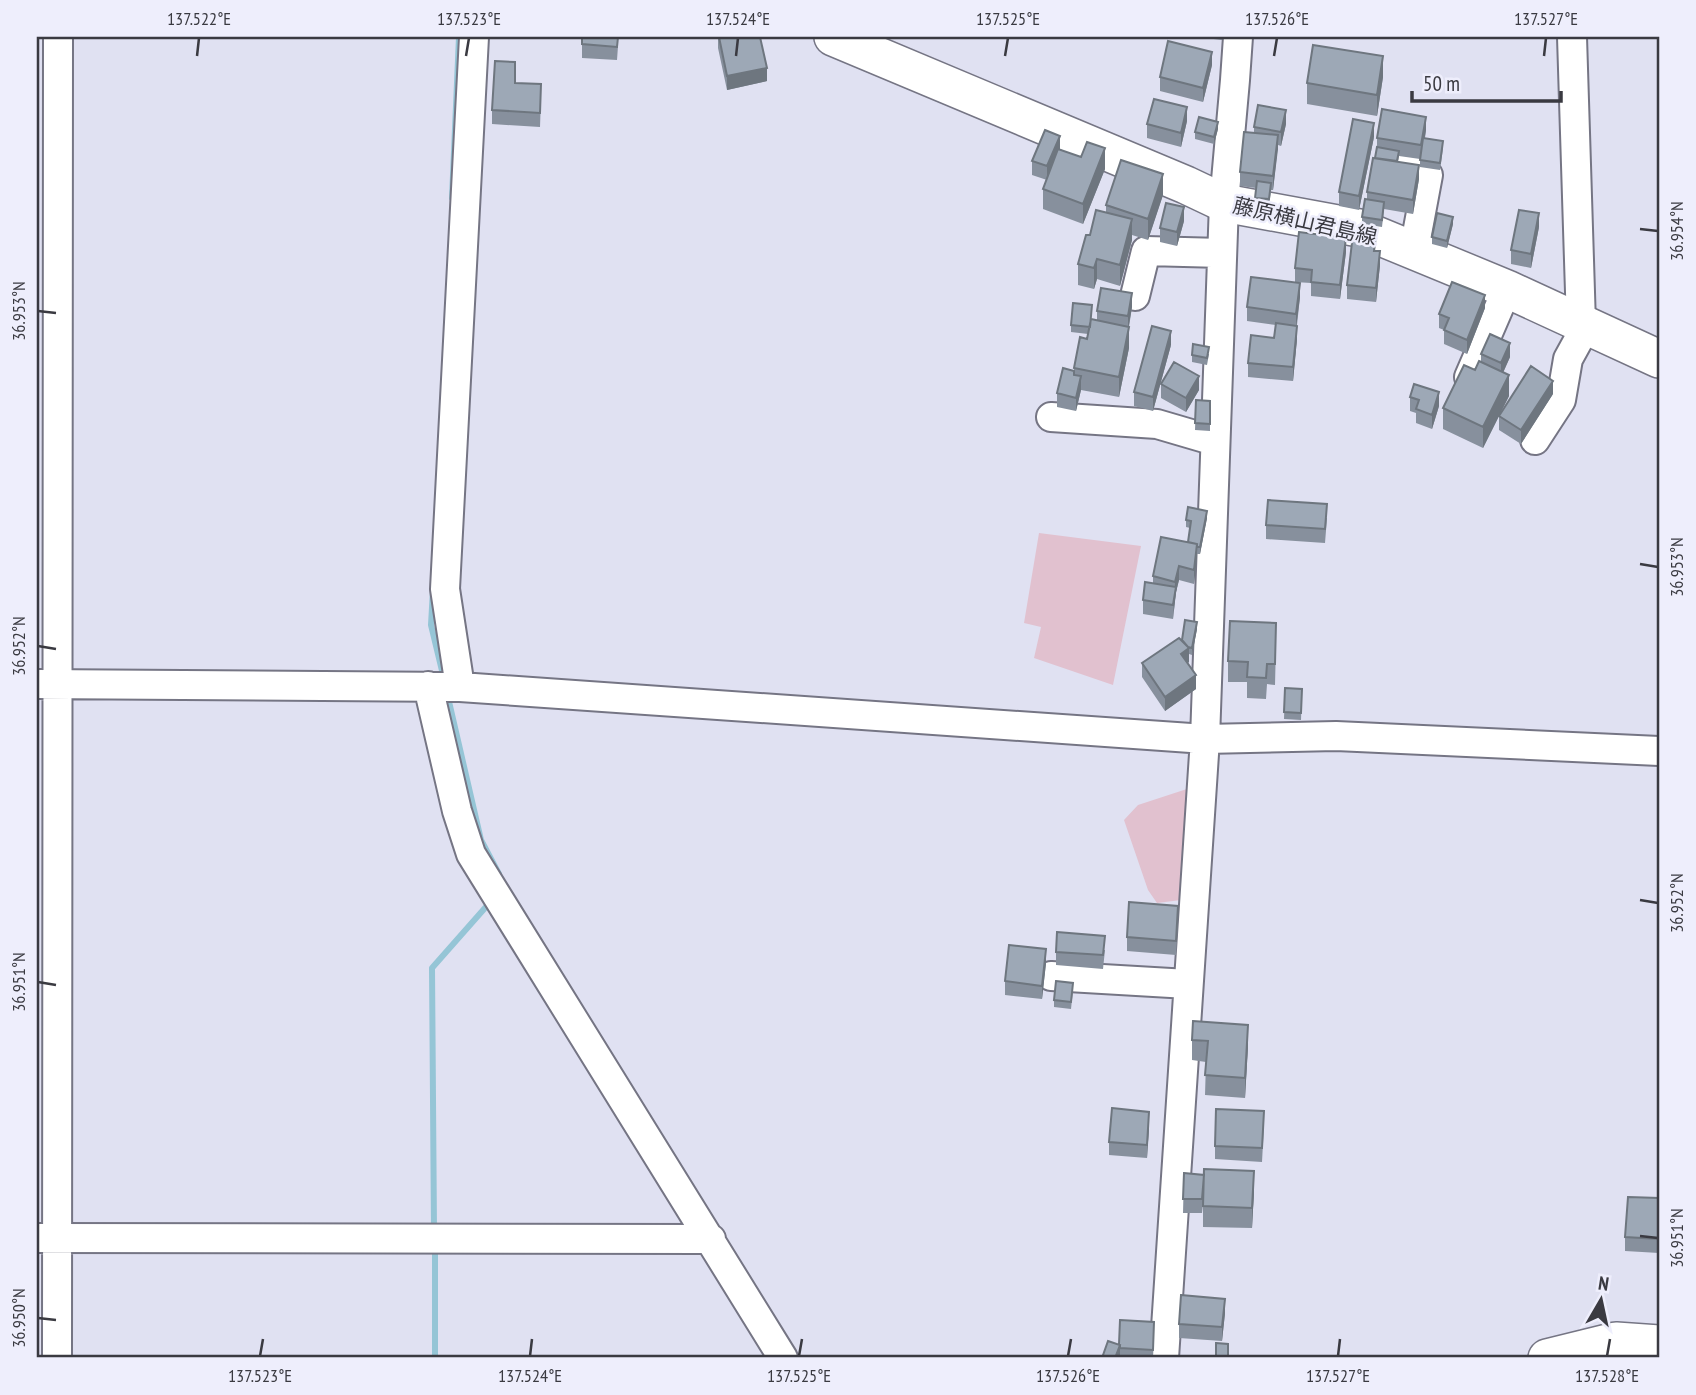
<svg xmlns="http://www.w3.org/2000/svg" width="1696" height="1395" viewBox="0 0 1696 1395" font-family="'PT Sans Narrow','Noto Sans JP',sans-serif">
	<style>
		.green { fill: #e1c1cf }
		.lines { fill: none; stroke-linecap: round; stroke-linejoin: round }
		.stream { stroke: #95c5d6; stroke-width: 6 }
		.minor-casing { stroke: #757584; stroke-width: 32 }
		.major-casing { stroke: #757584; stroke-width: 40 }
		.minor { stroke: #fff; stroke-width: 28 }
		.major { stroke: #fff; stroke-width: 37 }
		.wall { fill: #87909d }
		.shaded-wall { fill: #6e767f }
		.building { fill: #9da8b6; stroke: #6e767f; stroke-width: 2 }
		.ticks { fill: none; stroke: #3a3a41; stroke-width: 2.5 }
		.labels { text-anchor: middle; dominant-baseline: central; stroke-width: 5; stroke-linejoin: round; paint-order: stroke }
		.street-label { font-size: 21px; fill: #3a3a41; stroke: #eeeefc }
		.neatline { fill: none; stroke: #3a3a41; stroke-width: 2.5 }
		.ticks-label { font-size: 18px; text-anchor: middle; fill: #3a3a41 }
	</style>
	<rect width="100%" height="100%" fill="#e0e1f2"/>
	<!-- green -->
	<path class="green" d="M1039 533 1141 546 1113 685 1034 658 1041 627 1024 623Z
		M1193 787 1181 900 1157 903 1148 890 1124 820 1138 805Z"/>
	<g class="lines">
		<!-- stream -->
		<path class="stream" d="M452 198 459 37
			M433 590 431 625 444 679
			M447 693 481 840 499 874
			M434 1230 432 968 492 900
			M435 1245V1358"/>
		<defs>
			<path id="minor" d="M1405 167 1428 175 1414 250
				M1135 296 1146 251 1222 253
				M1469 377 1507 289
				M1051 417 1157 424 1215 441
				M1535 440 1561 400 1568 359 1579 339 1581 324 1572 37
				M37 684 460 687 1205 739 1336 736 1659 751
				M428 686 457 811 471 854 783 1358
				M460 687 445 589 474 37
				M1051 976 1188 984
				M37 1238 711 1239
				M57 1358 58 37
				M1164 1358 1205 739 1224 203 1235 80 1238 37"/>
			<path id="major" d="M833 37 1186 185 1224 203 1359 228 1507 289 1659 359
				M1547 1358 1616 1341 1659 1344"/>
		</defs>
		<!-- minor casing -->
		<use href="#minor" class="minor-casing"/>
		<!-- major casing -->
		<use href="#major" class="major-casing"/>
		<!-- minor -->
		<use href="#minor" class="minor"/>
		<!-- major -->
		<use href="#major" class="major"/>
	</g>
	<!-- wall -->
	<path class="wall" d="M582 37 618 46 617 60 582 58Z
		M718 37H760L767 81 727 90 718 48Z
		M1205 37H1222V40L1205 38Z
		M1212 65 1203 102 1160 91V77Z
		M1383 77 1377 116 1307 104V83Z
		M515 83 541 98 540 127 492 124V110Z
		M1187 121 1181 147 1147 138V124Z
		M1286 124 1281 146 1278 145 1273 190H1271L1269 206 1255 204 1256 188 1240 186V172L1254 133V127Z
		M1218 129 1214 144 1195 139V132Z
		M1426 130 1425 138 1443 148 1440 170 1420 167V159L1399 156 1398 162 1419 179 1413 214 1384 209 1382 227 1362 224V217L1367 200V192L1377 148V138Z
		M1374 137 1359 210 1339 206V192Z
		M1060 149 1105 169 1083 224 1043 209V189L1047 180 1032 175V161Z
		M1163 195 1148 240 1132 235V240L1120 286 1097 279 1094 289 1078 285V264L1090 235 1106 213V205Z
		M1184 221 1177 246 1160 242V228Z
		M1453 224 1447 248 1432 244V237Z
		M1539 227 1531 268 1511 264V250Z
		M1346 252 1340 299 1311 296V283L1295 282V268Z
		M1380 265 1376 302 1347 299V285Z
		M1300 297 1297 325V339L1293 381 1248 377V363L1274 338 1276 325 1247 321V307Z
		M1132 307 1129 327V348L1119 397 1081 390 1076 411 1057 407V393L1074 371V368L1087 339 1088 334 1071 332V325L1091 319 1097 321V311Z
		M1485 308 1467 354 1444 344V330L1439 328V314Z
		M1171 345 1153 411 1134 406V392Z
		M1209 354 1207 365 1192 362V355Z
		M1481 354 1510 357 1503 373 1509 396 1483 448 1443 429V408L1481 362Z
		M1161 384 1199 390 1186 412 1161 398Z
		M1553 394 1521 444 1499 430V416Z
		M1410 397 1439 406 1432 429 1416 423V413L1410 411Z
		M1196 400 1210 401V431L1195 430Z
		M1207 518 1200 554H1197L1194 584 1179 580 1176 592 1173 619 1143 614V600L1153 583V576L1188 542 1190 528 1186 527V520Z
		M1327 518 1325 543 1266 539V525Z
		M1197 629 1192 655 1189 654V662L1188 663 1196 689 1165 711 1142 677V663L1182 640Z
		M1276 644 1275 685 1267 684 1266 699 1247 698V682H1228V661Z
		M1285 688 1302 689 1301 720 1284 719Z
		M1178 920 1176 955 1127 951V937Z
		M1105 950 1103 969 1056 965V952Z
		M1046 963 1042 999 1005 995V981Z
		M1073 990 1071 1009 1054 1007V1000Z
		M1192 1040 1248 1046 1245 1098 1205 1095 1206 1062 1192 1060Z
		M1264 1125 1262 1162 1215 1159V1146Z
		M1149 1126 1147 1158 1109 1155V1142Z
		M1184 1173 1254 1191 1252 1228 1203 1227V1204L1202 1213H1183Z
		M1659 1198V1253L1625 1251V1237Z
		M1225 1313 1222 1341 1179 1338V1324Z
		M1154 1336 1153 1358H1102L1119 1344Z"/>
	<!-- shaded-wall -->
	<path class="shaded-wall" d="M1212 52V65L1203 102V88Z
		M1383 56V77L1377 116V95Z
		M767 68V81L727 90V76Z
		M1187 107V121L1181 147V133Z
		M1286 110V124L1281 146V132Z
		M1426 117V130L1421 159V145Z
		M1218 122V129L1214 144V137Z
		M1374 123V137L1359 210V196Z
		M1278 135V149L1273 190V176Z
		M1060 136V149L1047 180V166Z
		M1105 148V169L1083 224V204Z
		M1419 165V179L1413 214V200Z
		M1163 174V195L1148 240V219Z
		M1184 207V221L1177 246V232Z
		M1539 213V227L1531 268V254Z
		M1453 217V224L1447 248V241Z
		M1132 219V240L1120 286V265Z
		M1346 238V252L1340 299V285Z
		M1380 251V265L1376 302V288Z
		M1097 259V279L1094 289V268Z
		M1300 283V297L1296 328V314Z
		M1132 293V307L1128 330V316Z
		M1485 295V308L1467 354V340Z
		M1297 326V339L1293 381V367Z
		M1129 327V348L1119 397V377Z
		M1171 331V345L1153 411V397Z
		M1510 343V357L1501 377V363Z
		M1509 375V396L1483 448V427Z
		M1081 376V390L1076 411V398Z
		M1199 376V390L1186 412V398Z
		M1553 381V394L1521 444V430Z
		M1439 392V406L1432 429V415Z
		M1207 511V518L1200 554V547Z
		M1197 544V558L1194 584V570Z
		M1179 566V580L1176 592 1173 619 1175 582Z
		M1197 622V629L1192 655V648Z
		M1189 648V662L1181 667V654Z
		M1196 675V689L1165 711V697Z
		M1046 949V963L1042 999V986Z
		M1248 1025V1046L1245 1098V1078Z
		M1149 1112V1126L1147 1158V1145Z
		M1254 1171V1191L1252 1228V1208Z
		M1225 1299V1313L1222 1341V1327Z
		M1120 1345V1358H1115Z"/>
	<!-- building -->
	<path class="building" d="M582 37H618L617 47 582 44Z
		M719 37H760L767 68 727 76Z
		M1168 41 1212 52 1203 88 1160 77Z
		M1313 45 1383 56 1377 95 1307 83Z
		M495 61 515 62V83L541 84 540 113 492 110Z
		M1154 99 1187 107 1181 133 1147 124Z
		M1258 105 1286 110 1281 132 1254 127Z
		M1382 109 1426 117 1421 145 1377 138Z
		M1199 117 1218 122 1214 137 1195 132Z
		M1353 119 1374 123 1359 196 1339 192Z
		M1045 130 1060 136 1047 166 1032 161Z
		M1244 132 1278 135 1273 176 1240 172Z
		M1423 138 1443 141 1440 163 1420 160Z
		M1087 142 1105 148 1083 204 1043 189 1058 149 1081 157Z
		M1377 147 1399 151 1397 161 1375 158Z
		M1373 158 1419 165 1413 200 1367 192Z
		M1121 160 1163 174 1148 219 1106 205Z
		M1257 181 1271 183 1269 199 1255 198Z
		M1365 199 1384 202 1382 220 1362 217Z
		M1166 203 1184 207 1177 232 1160 228Z
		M1096 210 1132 219 1120 265 1097 259 1094 268 1078 264 1086 235H1090Z
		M1519 210 1539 213 1531 254 1511 250Z
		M1437 213 1453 217 1447 241 1432 237Z
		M1299 232 1346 238 1340 285 1311 282 1312 270 1295 268Z
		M1353 234 1376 236 1374 251H1380L1376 288 1347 285Z
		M1251 277 1300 283 1296 314 1247 307Z
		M1452 282 1485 295 1467 340 1444 330 1449 318 1439 314Z
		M1101 288 1132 293 1128 316 1097 311Z
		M1073 303 1092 305 1090 327 1071 325Z
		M1091 319 1129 327 1119 377 1074 368 1080 337 1087 339Z
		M1276 323 1297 326 1293 367 1248 363 1251 335 1274 338Z
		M1152 326 1171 331 1153 397 1134 392Z
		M1490 334 1510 343 1501 363 1481 354Z
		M1193 344 1209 347 1207 358 1192 355Z
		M1479 361 1509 375 1483 427 1443 408 1464 365 1475 370Z
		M1174 362 1199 376 1186 398 1161 384Z
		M1531 366 1553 381 1521 430 1499 416Z
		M1063 368 1074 371V375L1081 376 1076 398 1057 393Z
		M1414 384 1439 392 1432 415 1416 409 1419 400 1410 397Z
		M1196 400 1210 401V424L1195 423Z
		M1268 500 1327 504 1325 529 1266 525Z
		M1188 507 1207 511 1200 547H1197V544L1188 542 1191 521 1186 520Z
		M1161 537 1197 544 1194 570 1179 566 1175 582 1153 576Z
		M1145 582 1176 587 1173 605 1143 600Z
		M1185 620 1197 622 1192 648 1188 647 1182 640Z
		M1230 621 1276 623 1275 664H1267L1266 678 1247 677 1248 662 1228 661Z
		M1179 638 1189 648 1181 654 1196 675 1165 697 1142 663Z
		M1285 688 1302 689 1301 713 1284 712Z
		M1129 902 1178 906 1176 941 1127 937Z
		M1057 932 1105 936 1103 955 1056 952Z
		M1009 945 1046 949 1042 986 1005 981Z
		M1056 981 1073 983 1071 1002 1054 1000Z
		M1193 1021 1248 1025 1245 1078 1205 1075 1208 1041 1192 1040Z
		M1112 1108 1149 1112 1147 1145 1109 1142Z
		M1216 1109 1264 1111 1262 1148 1215 1146Z
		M1204 1169 1254 1171 1252 1208 1203 1206Z
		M1184 1173 1204 1175 1202 1199H1183Z
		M1628 1197 1659 1198V1239L1625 1237Z
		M1181 1295 1225 1299 1222 1327 1179 1324Z
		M1120 1320 1154 1322 1153 1350 1120 1348V1345L1119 1344Z
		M1108 1341 1120 1345 1115 1358H1102Z
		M1216 1343 1228 1344V1358H1216Z
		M1178 1356 1216 1358H1178Z"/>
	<!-- ticks -->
	<path class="ticks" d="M197 56 199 38M466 56 469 38M736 56 738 38M1005 56 1008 38M1274 56 1277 38M1544 56 1546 38M1640 229 1658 231M38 311 56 313M1640 564 1658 567M38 646 56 649M1640 900 1658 903M38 982 56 985M1640 1236 1658 1238M38 1318 56 1320M260 1356 263 1339M530 1356 532 1339M799 1356 802 1339M1068 1356 1071 1339M1338 1356 1340 1339M1607 1356 1610 1339"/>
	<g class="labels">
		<!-- street labels -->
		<g class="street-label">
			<text transform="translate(1305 221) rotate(13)">藤原横山君島線</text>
		</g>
	</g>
	<!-- border -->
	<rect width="1696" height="1395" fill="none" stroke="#eeeefc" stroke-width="77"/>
	<!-- north arrow -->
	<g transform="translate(1601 1300) rotate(9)" stroke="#eeeefc" stroke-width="5" paint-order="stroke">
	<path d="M0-5L12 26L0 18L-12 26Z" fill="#3a3a41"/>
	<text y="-10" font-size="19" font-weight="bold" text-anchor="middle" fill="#3a3a41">N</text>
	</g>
	<!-- scale -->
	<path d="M1412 91v10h149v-10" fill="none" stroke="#3a3a41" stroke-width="3.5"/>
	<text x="1423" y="91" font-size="21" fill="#3a3a41" stroke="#eeeefc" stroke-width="5" paint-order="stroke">50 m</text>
	<rect x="38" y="38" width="1620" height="1318" class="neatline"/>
	<g class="ticks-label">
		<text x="199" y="25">137.522°E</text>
		<text x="469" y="25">137.523°E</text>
		<text x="738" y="25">137.524°E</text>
		<text x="1008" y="25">137.525°E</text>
		<text x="1277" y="25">137.526°E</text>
		<text x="1546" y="25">137.527°E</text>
		<text transform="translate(1677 231) rotate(-90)" y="6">36.954°N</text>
		<text transform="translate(19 311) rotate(-90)" y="6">36.953°N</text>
		<text transform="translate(1677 567) rotate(-90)" y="6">36.953°N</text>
		<text transform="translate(19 646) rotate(-90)" y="6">36.952°N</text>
		<text transform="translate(1677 903) rotate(-90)" y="6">36.952°N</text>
		<text transform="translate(19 982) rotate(-90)" y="6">36.951°N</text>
		<text transform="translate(1677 1238) rotate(-90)" y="6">36.951°N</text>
		<text transform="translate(19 1318) rotate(-90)" y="6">36.950°N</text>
		<text x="260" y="1382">137.523°E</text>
		<text x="530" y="1382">137.524°E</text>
		<text x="799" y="1382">137.525°E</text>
		<text x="1068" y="1382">137.526°E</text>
		<text x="1338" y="1382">137.527°E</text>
		<text x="1607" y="1382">137.528°E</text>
	</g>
</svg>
